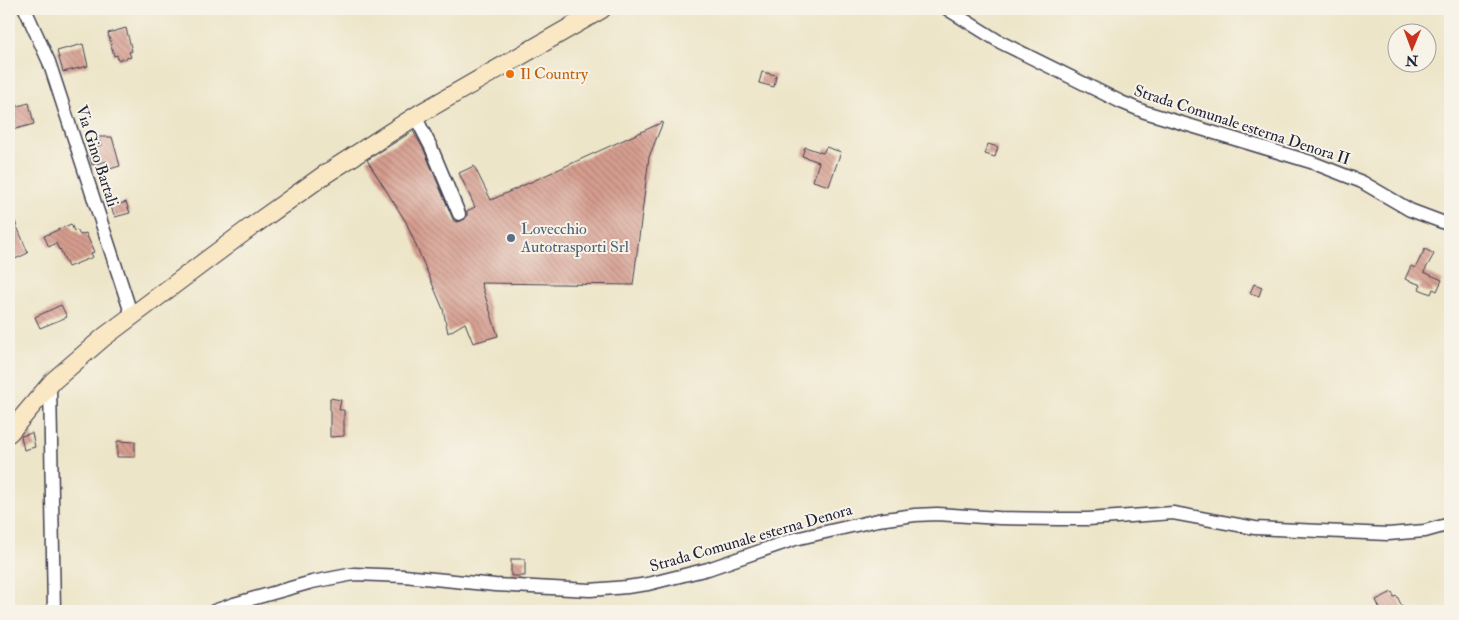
<svg xmlns="http://www.w3.org/2000/svg" width="1459" height="620" viewBox="0 0 1459 620" font-family="'IM FELL Double Pica',serif">
	<style>
		.building { fill: url(#building-back-hatch) }
		.lines { fill: none; stroke-linecap: round; stroke-linejoin: round }
		.street-casing { stroke: #403f50; stroke-width: 15 }
		.secondary-casing { stroke: #403f50; stroke-width: 20 }
		.street { stroke: #fff; stroke-width: 12 }
		.secondary { stroke: #fae7c3; stroke-width: 18 }
		.food-dot { fill: #e8710a; stroke: #f7f3e8; stroke-width: 2 }
		.service-dot { fill: #5c6f8a; stroke: #f7f3e8; stroke-width: 2 }
		.labels { text-anchor: middle; dominant-baseline: central; stroke-width: 4; stroke-linejoin: round; paint-order: stroke }
		.food-label { font-size: 16px; fill: #c56008; stroke: #f7f3e8; text-anchor: start }
		.street-label { font-size: 16px; fill: #22223b; stroke: #f7f3e8 }
		.service-label { font-size: 16px; fill: #4e5e75; stroke: #f7f3e8; text-anchor: start }
	</style>
	<defs>
		<pattern id="building-back-hatch" width="6" height="6" patternUnits="userSpaceOnUse" patternTransform="scale(1.25)"><rect width="6" height="6" fill="#d69d8f"/><path d="M-1 5l2 2M0 0l6 6M5-1l2 2" fill="none" stroke="#ad8076"/></pattern>
	</defs>
	<rect width="100%" height="100%" fill="#f7f3e8"/>
	<filter id="ink" filterUnits="userSpaceOnUse"><feTurbulence type="fractalNoise" baseFrequency=".02" numOctaves="2"/><feDisplacementMap in="SourceGraphic" scale="10" xChannelSelector="R" yChannelSelector="G"/><feConvolveMatrix kernelMatrix="1 2 1 2 8 2 1 2 1" color-interpolation-filters="sRGB"/></filter>
	<filter id="wash" filterUnits="userSpaceOnUse"><feTurbulence type="fractalNoise" baseFrequency=".0096" numOctaves="4" result="noise"/><feDisplacementMap in="SourceGraphic" scale="20" xChannelSelector="R" yChannelSelector="G"/><feGaussianBlur stdDeviation="1.12" result="paint"/><feColorMatrix in="noise" values="0 0 0 0 0 0 0 0 0 0 0 0 0 0 0 0 0 1.4 0 .05"/><feComposite in="paint" operator="in"/></filter>
	<g filter="url(#wash)">
		<rect width="100%" height="100%" fill="#ede5c8"/>
		<g id="blocks">
			<!-- building -->
			<path class="building" d="M126 28 132 51 129 52 131 57 118 60 117 55 114 56 108 33Z
				M83 44 88 66 63 72 57 51Z
				M762 72 776 75 774 87 759 83Z
				M29 103 34 124 12 130 9 120V115L13 114 11 108Z
				M663 122 649 157 633 285 481 283 498 336 473 343 465 323 448 333 443 309 406 222 367 160 413 131 424 150 452 217 454 221 458 222 465 219 467 216V211L475 207 459 173 474 166 491 200Z
				M98 137H112L120 166 110 169 107 161 92 165 88 149 101 145Z
				M988 144 998 147 995 157 985 154Z
				M805 147 823 153 826 147 841 152 829 186 813 181 819 162 802 156Z
				M126 202 130 213 115 217 111 207Z
				M9 207 28 253 9 262Z
				M71 224 74 231 77 230 80 235 86 233 94 252 91 253 93 257 68 267 60 249 59 250 56 243 49 247 44 236Z
				M1425 249 1434 254 1424 272 1442 280 1437 291 1433 289 1431 294 1419 289 1421 285 1405 279 1411 266 1415 268Z
				M1254 284 1262 287 1259 296 1250 293Z
				M61 305 67 317 40 328 35 317Z
				M330 398 341 400 339 410H344V436L330 437Z
				M32 433 35 447 24 450 21 436Z
				M117 441 135 442V457H117Z
				M511 559H525V576H511Z
				M1392 592 1394 597 1397 596 1404 611H1381L1376 600Z"/>
		</g>
	</g>
	<g filter="url(#ink)">
		<use href="#blocks" fill-opacity="0" stroke="#403f50" stroke-width="1"/>
		<g class="lines">
			<defs>
				<path id="street" d="M25 9 49 62 132 316
					M947 9 1000 42 1121 102 1145 112 1311 162 1362 182 1410 210 1450 225
					M415 116 431 147 459 214
					M50 384 54 611
					M214 611 234 604 312 582 354 574 404 576 495 585 590 590 627 587 648 584 708 569 795 539 878 520 915 515 937 514 999 518 1059 519H1088L1173 513 1255 528 1388 534 1425 531 1450 524"/>
				<path id="secondary" d="M9 433 53 381 104 337 251 227 324 175 419 114 602 9"/>
			</defs>
			<!-- street casing -->
			<use href="#street" class="street-casing"/>
			<!-- secondary casing -->
			<use href="#secondary" class="secondary-casing"/>
			<!-- street -->
			<use href="#street" class="street"/>
			<!-- secondary -->
			<use href="#secondary" class="secondary"/>
		</g>
	</g>
	<!-- markers -->
	<circle class="food-dot" cx="510" cy="74" r="5"/>
	<circle class="service-dot" cx="511" cy="238" r="5"/>
	<g class="labels">
		<!-- food labels -->
		<g class="food-label">
			<text x="520" y="74">Il Country</text>
		</g>
		<!-- street labels -->
		<g class="street-label">
			<text transform="translate(1242 125) rotate(18)">Strada Comunale esterna Denora II</text>
			<text transform="translate(97 156) rotate(72)">Via Gino Bartali</text>
			<text transform="translate(751 538) rotate(-16)">Strada Comunale esterna Denora</text>
		</g>
		<!-- service labels -->
		<g class="service-label">
			<text x="521" y="229">Lovecchio<tspan x="521" dy="18">Autotrasporti Srl</tspan></text>
		</g>
	</g>
	<!-- margin -->
	<rect width="1459" height="620" fill="none" stroke="#f7f3e8" stroke-width="30"/>
	<!-- north arrow -->
	<g transform="translate(1412 48) rotate(181)"><circle r="24" fill="#f7f3e8" stroke="#a29fa3"/>
	<path d="M0-4L9 19L0 12L-9 19Z" fill="#c8321e"/>
	<text y="-8" font-size="14" font-weight="bold" text-anchor="middle" fill="#22223b">N</text>
	</g>
</svg>
